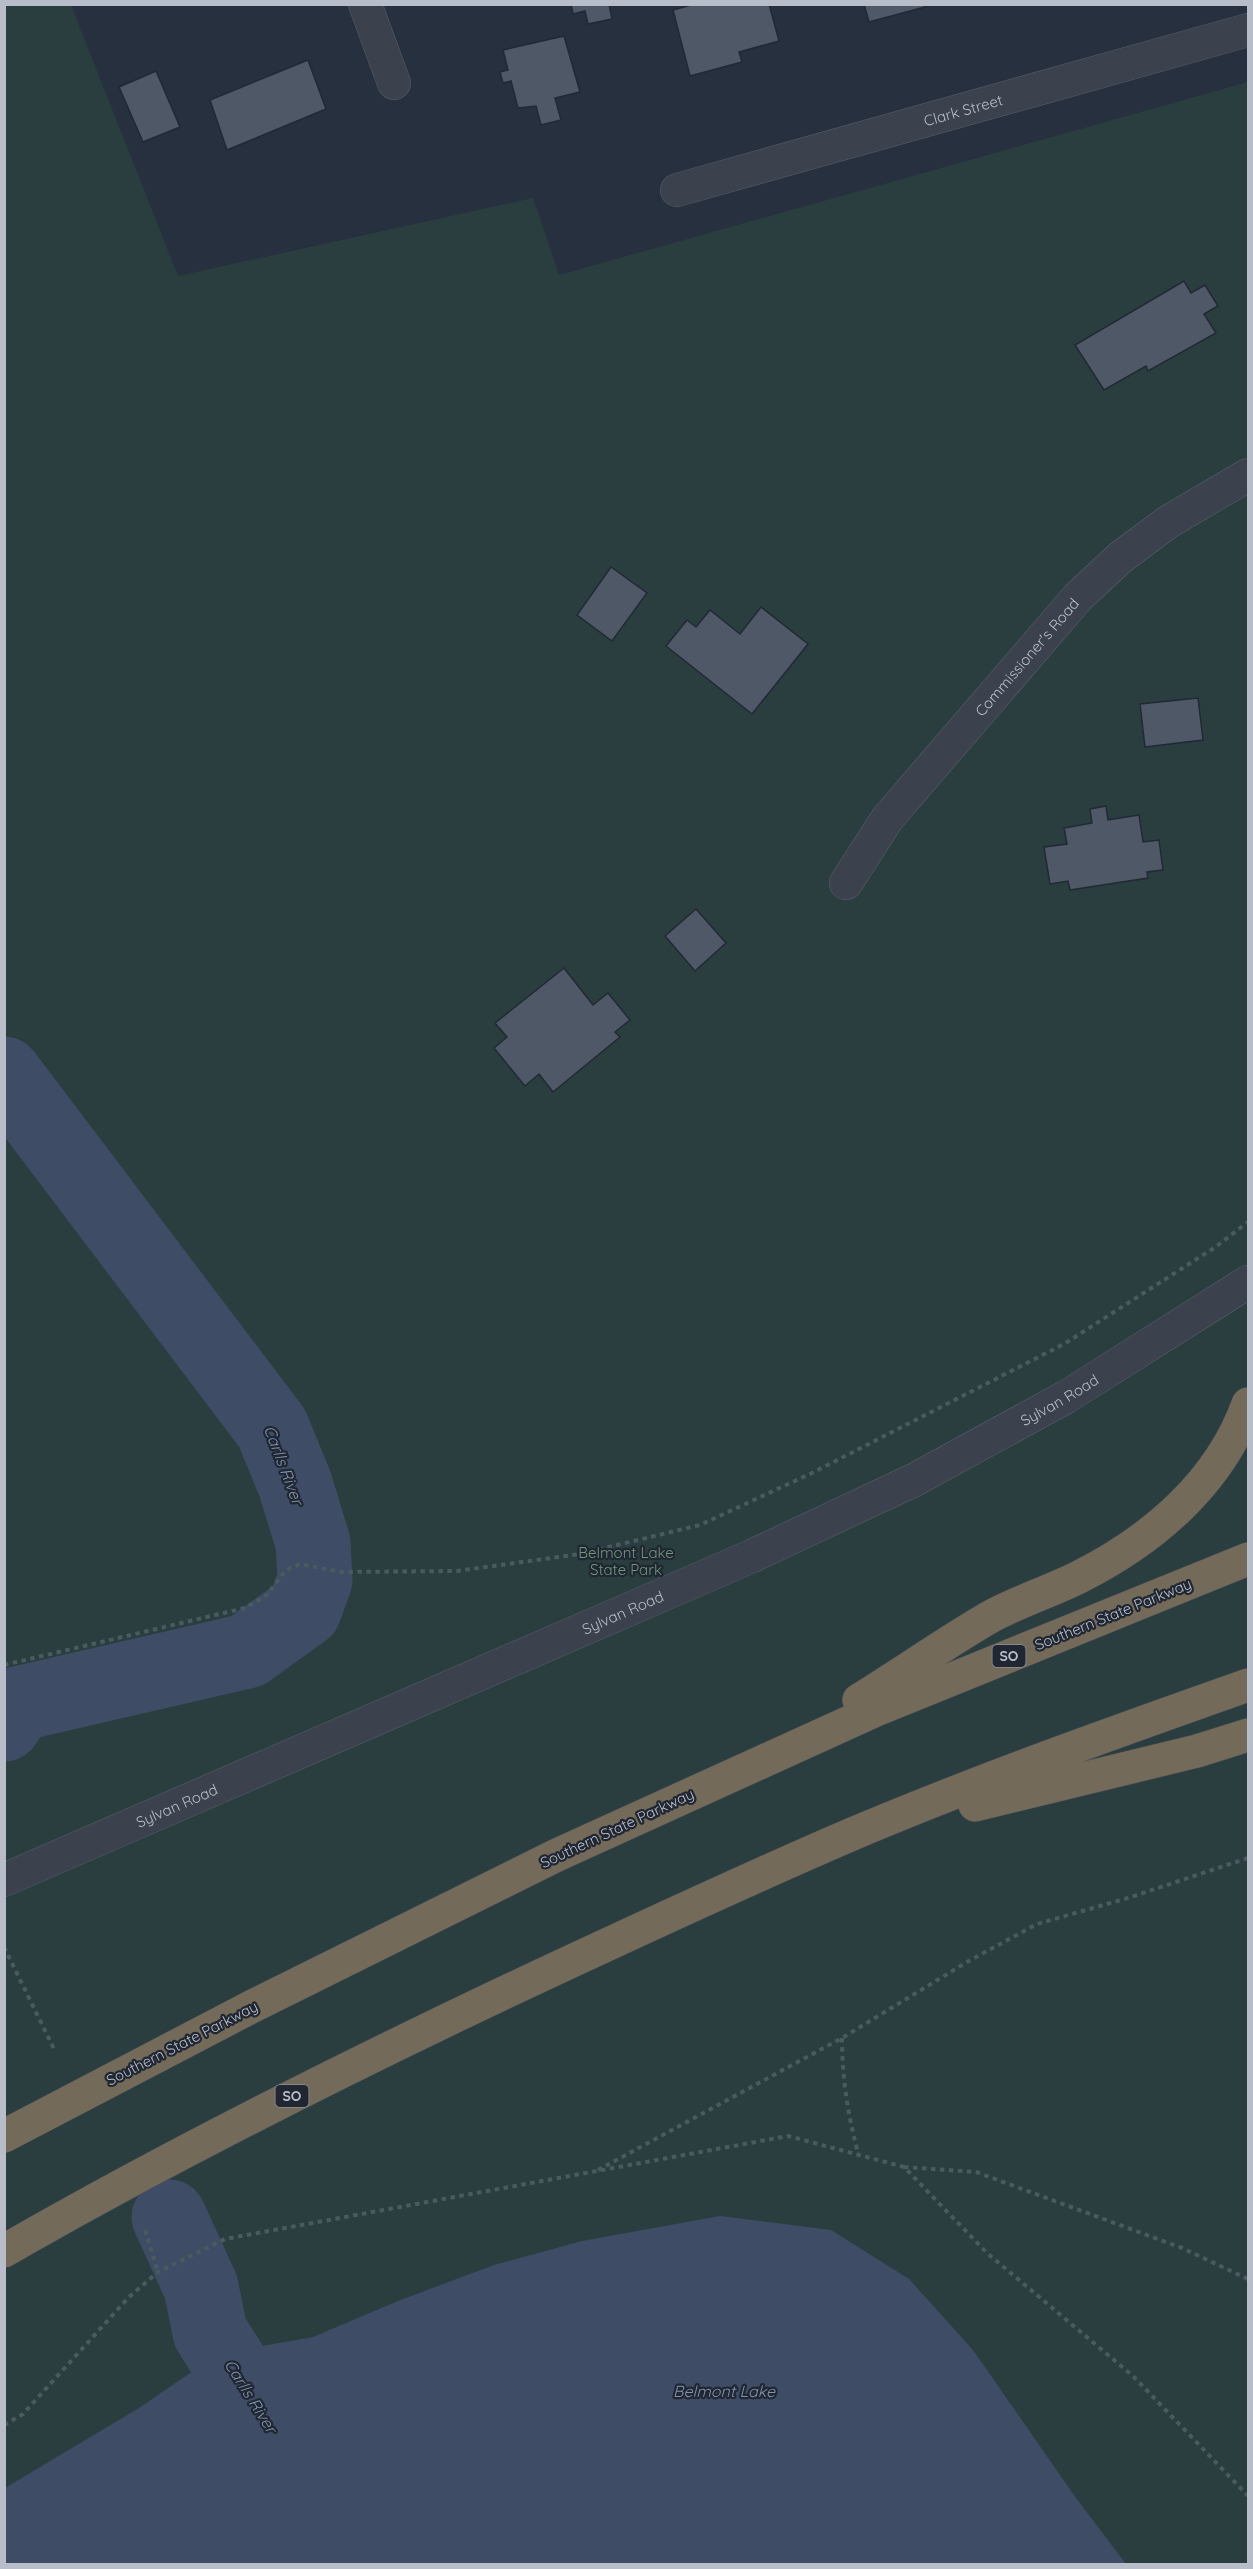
<svg xmlns="http://www.w3.org/2000/svg" width="1253" height="2569" viewBox="0 0 1253 2569" font-family="Quicksand,sans-serif">
	<style>
		.green { fill: #2a3e40 }
		.water { fill: #3e4d65 }
		.lines { fill: none; stroke-linecap: round; stroke-linejoin: round }
		.river { stroke: #3e4d65; stroke-width: 75 }
		.building { fill: #4e5867; stroke: #222935; stroke-width: 1.5 }
		.minor-casing { stroke: #59606c; stroke-width: 34 }
		.tertiary-casing { stroke: #59606c; stroke-width: 34 }
		.motorway-casing { stroke: #464d59; stroke-width: 34 }
		.path { stroke: #495b5e; stroke-width: 4; stroke-dasharray: 4.5 4.5; stroke-linecap: butt }
		.minor { stroke: #3b424e; stroke-width: 33 }
		.tertiary { stroke: #3b424e; stroke-width: 33 }
		.motorway { stroke: #746a59; stroke-width: 33 }
		.labels { text-anchor: middle; dominant-baseline: central; stroke-width: 4.5; stroke-linejoin: round; paint-order: stroke }
		.shield { fill: #202733; stroke: #8a919c; stroke-width: 1.5 }
		.shield-label { font-size: 14px; font-weight: bold; fill: #b7bec9 }
		.street-label { font-size: 15px; fill: #b7bec9; stroke: #202733 }
		.park-label { font-size: 15px; fill: #70987b; stroke: #202733 }
		.water-label { font-size: 16px; font-style: italic; fill: #8193ae; stroke: #202733 }
	</style>
	<rect width="100%" height="100%" fill="#27303e"/>
	<!-- green -->
	<path class="green" d="M5 5H71L178 276 533 198 559 275 1248 82V2564H5Z"/>
	<!-- water -->
	<path class="water" d="M720 2216 831 2230 909 2279 973 2350 1076 2498 1126 2564H5V2488L139 2408 199 2367 197 2337 224 2325 246 2349 313 2337 398 2301 494 2265 582 2241Z"/>
	<g class="lines">
		<!-- river -->
		<path class="river" d="M4 1074 272 1428 295 1484 313 1543 315 1580 304 1610 247 1651 17 1704 4 1724
			M169 2217 201 2287 210 2332 356 2564"/>
	</g>
	<!-- building -->
	<path class="building" d="M571 4H609L612 19 588 24 585 11 573 14Z
		M695 4H769L779 41 739 52 742 62 690 76 673 10Z
		M864 4H924L925 7 869 22Z
		M564 36 580 92 555 98 561 120 541 125 536 106 518 108 511 81 503 83 500 72 508 70 503 50Z
		M308 60 326 109 227 150 210 100Z
		M156 71 180 127 143 142 119 87Z
		M1184 281 1191 293 1205 285 1218 306 1204 314 1216 333 1148 371 1146 366 1104 390 1075 345Z
		M611 567 647 593 612 641 577 615Z
		M761 607 808 644 752 714 666 646 687 620 696 627 710 610 740 634Z
		M1198 698 1203 740 1145 747 1140 704Z
		M1106 806 1108 820 1139 815 1143 842 1159 840 1163 870 1147 872 1148 878 1070 890 1068 881 1050 884 1044 847 1067 844 1064 828 1092 823 1090 809Z
		M696 909 726 943 695 971 665 936Z
		M564 968 593 1005 608 993 630 1020 615 1032 620 1037 553 1092 539 1074 525 1086 494 1048 507 1037 495 1023Z"/>
	<g class="lines">
		<defs>
			<g id="minor">
				<path d="M365 4 394 83"/>
				<path id="s1" d="M677 190 1248 30"/>
				<path id="s2" d="M846 883 887 819 1078 597 1121 557 1168 522 1248 475"/>
			</g>
			<g id="tertiary">
				<path id="s3" d="M4 1880 752 1556 914 1480 1066 1397 1248 1282"/>
			</g>
			<path id="motorway" d="M859 1700C903 1673 945 1643 990 1617 1019 1601 1052 1591 1081 1576 1154 1539 1220 1482 1248 1404
				M975 1805 1197 1751 1248 1735
				M4 2136 251 2007 557 1855 876 1710 1248 1559
				M4 2251C169 2156 339 2071 512 1989 623 1937 736 1884 850 1835 980 1780 1115 1732 1248 1685"/>
		</defs>
		<!-- minor casing -->
		<use href="#minor" class="minor-casing"/>
		<!-- tertiary casing -->
		<use href="#tertiary" class="tertiary-casing"/>
		<!-- motorway casing -->
		<use href="#motorway" class="motorway-casing"/>
		<!-- path -->
		<path class="path" d="M4 1665 245 1608 267 1595 286 1570 300 1564 341 1572 457 1571 580 1554 700 1525 812 1473 1064 1344 1214 1248 1248 1222
			M4 1947 54 2049
			M842 2038C842 2079 848 2115 858 2153
			M904 2167 976 2172 1182 2248 1248 2279
			M598 2170 842 2038 967 1962 1037 1924 1128 1898 1248 1858
			M145 2230 158 2272
			M4 2425 23 2414 129 2297 158 2272 225 2239 788 2136 904 2167 987 2253 1133 2376 1248 2496"/>
		<!-- minor -->
		<use href="#minor" class="minor"/>
		<!-- tertiary -->
		<use href="#tertiary" class="tertiary"/>
		<!-- motorway -->
		<use href="#motorway" class="motorway"/>
	</g>
	<g class="labels">
		<!-- shield labels -->
		<g class="shield">
			<rect x="992.5" y="1645" width="33" height="22" rx="4.5"/>
			<rect x="275.5" y="2085" width="33" height="22" rx="4.5"/>
		</g>
		<g class="shield-label">
			<text x="1009" y="1656">SO</text>
			<text x="292" y="2096">SO</text>
		</g>
		<!-- street labels -->
		<g class="street-label">
			<text stroke="none"><textPath href="#s1" startOffset="297">Clark Street</textPath></text>
			<text stroke="none"><textPath href="#s2" startOffset="290">Commissioner's Road</textPath></text>
			<text stroke="none"><textPath href="#s3" startOffset="1160">Sylvan Road</textPath></text>
			<text stroke="none"><textPath href="#s3" startOffset="674">Sylvan Road</textPath></text>
			<text transform="translate(1113 1614) rotate(-22)">Southern State Parkway</text>
			<text stroke="none"><textPath href="#s3" startOffset="188">Sylvan Road</textPath></text>
			<text transform="translate(617 1828) rotate(-25)">Southern State Parkway</text>
			<text transform="translate(182 2043) rotate(-27)">Southern State Parkway</text>
		</g>
		<!-- park labels -->
		<g class="park-label">
			<text x="626" y="1552">Belmont Lake<tspan x="626" dy="17">State Park</tspan></text>
		</g>
		<!-- water labels -->
		<g class="water-label">
			<text transform="translate(284 1465) rotate(69)">Carlls River</text>
			<text x="724" y="2391">Belmont Lake</text>
			<text transform="translate(251 2396) rotate(58)">Carlls River</text>
		</g>
	</g>
	<!-- border -->
	<rect width="1253" height="2569" fill="none" stroke="#b7bec9" stroke-width="12"/>
</svg>
